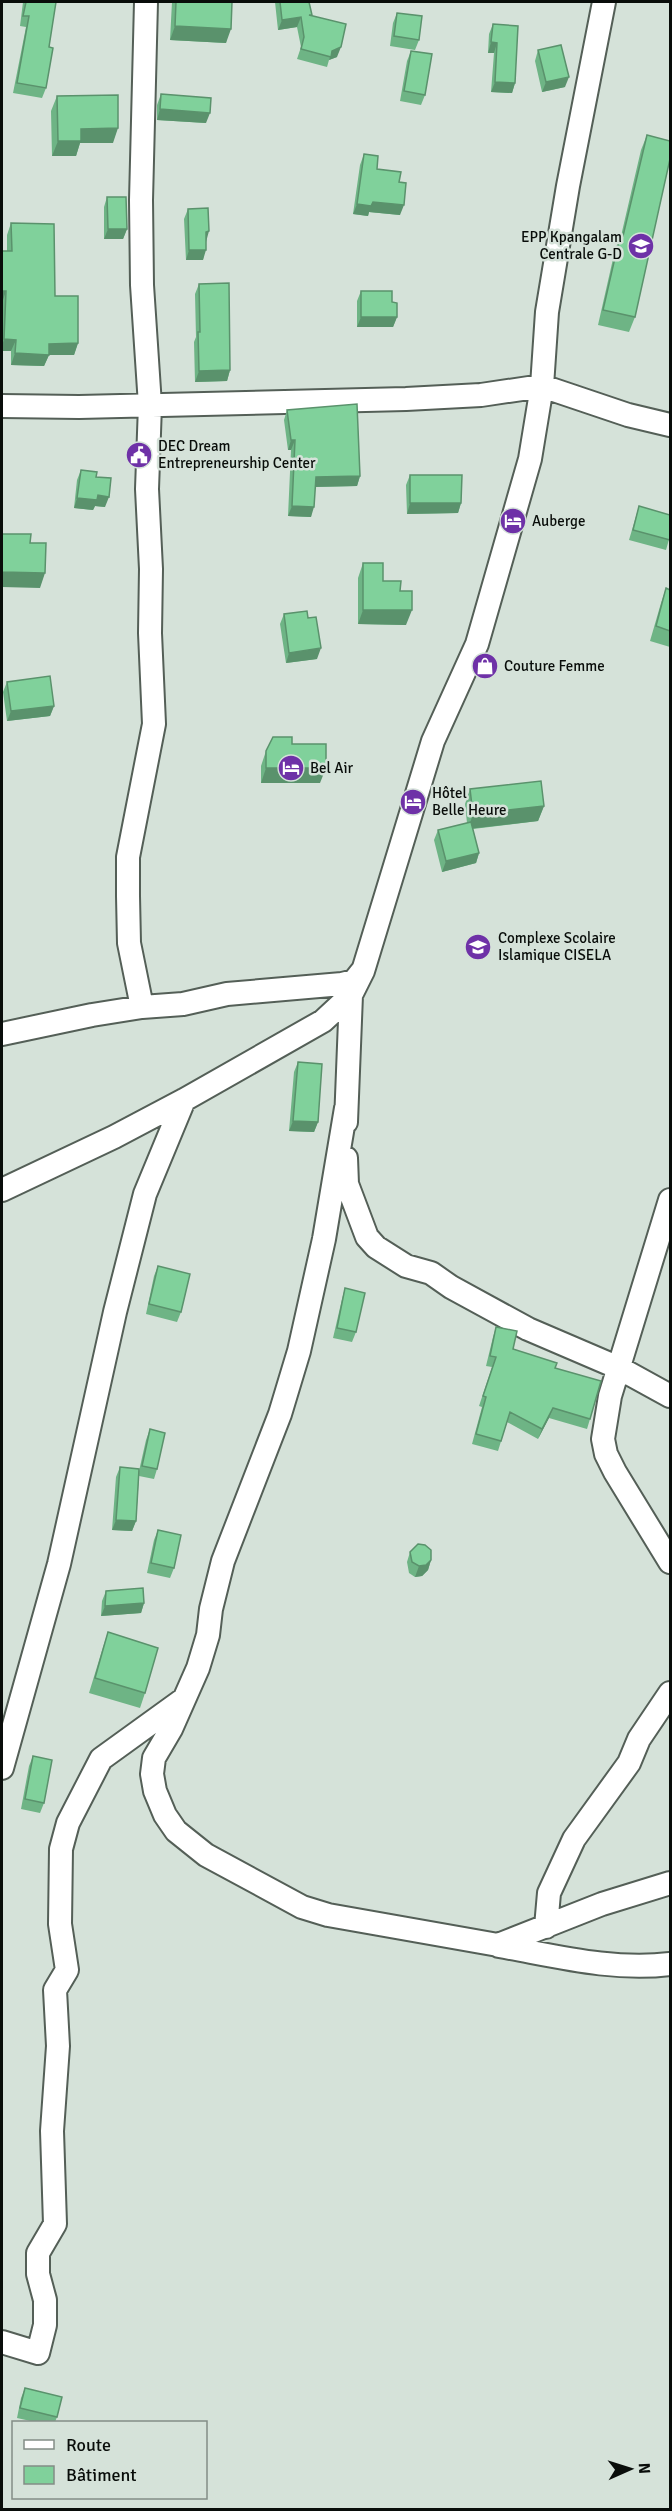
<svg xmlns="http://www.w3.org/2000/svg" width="672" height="2511" viewBox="0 0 672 2511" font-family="Signika,sans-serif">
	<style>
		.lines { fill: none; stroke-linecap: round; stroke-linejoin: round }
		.street-casing { stroke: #545f57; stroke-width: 26 }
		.street { stroke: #fff; stroke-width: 22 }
		.wall { fill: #6eb485 }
		.shaded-wall { fill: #5a926c }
		.building { fill: #80d19b; stroke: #5a926c; stroke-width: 1.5 }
		.labels { text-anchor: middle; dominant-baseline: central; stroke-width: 5; stroke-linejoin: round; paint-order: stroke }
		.poi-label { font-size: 15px; fill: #090d0a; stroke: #d5e2d9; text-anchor: start }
	</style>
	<rect width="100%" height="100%" fill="#d5e2d9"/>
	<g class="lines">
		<defs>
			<path id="street" d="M2 406 79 407 406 399 481 395 542 386 628 415 670 425
				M142 1007 129 943 128 896V857L154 724 150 633 151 569 147 489 150 405 142 285 141 200 146 2
				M2 1034 92 1015 142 1007 183 1004 227 994 342 984 354 981 362 971
				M346 1108 324 1239 299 1351 280 1414 223 1561 211 1609 208 1635 198 1668 171 1729 154 1758 152 1774 155 1791 165 1815 176 1831 206 1855 302 1907 328 1915 498 1945 602 1904 670 1883
				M346 1122 351 995
				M346 1158 347 1184 367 1237 376 1247 406 1266 431 1273 451 1287 528 1329 619 1368 670 1396
				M2 1190 114 1137 184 1100 323 1021 351 995 363 971 433 741 477 644 530 459 542 386 547 312 568 186 604 2
				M670 1200 610 1396 603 1439 606 1454 615 1472 670 1562
				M2 1768 59 1564 115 1312 145 1194 184 1100
				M546 1927 549 1893 574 1839 629 1763 639 1739 670 1693
				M499 1946C556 1956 612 1971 670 1964
				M2 2342 38 2353 45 2325V2300L38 2274V2253L55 2224 52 2131 58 2046 55 1990 67 1970 60 1924 61 1849 68 1823 101 1759 184 1699"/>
		</defs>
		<!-- street casing -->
		<use href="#street" class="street-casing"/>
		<!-- street -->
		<use href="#street" class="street"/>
	</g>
	<!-- wall -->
	<path class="wall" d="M23 2H56L49 47 46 88 42 98 13 93 26 27 20 26Z
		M172 2H232L226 43 170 40Z
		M275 2H309L311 16 337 57 329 60 327 67 297 59 301 47 297 27 278 30Z
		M397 13 419 40 415 50 390 46 393 23Z
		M493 24 515 83 512 93 491 92 494 53H488L489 34Z
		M538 50 565 87 542 92 535 61Z
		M411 51 425 95 421 105 400 101 407 61Z
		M161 94 206 123 157 120V105Z
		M57 96 113 143H80L76 156H52L51 111Z
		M647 135 635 317 629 332 598 325 615 250 620 236H621L641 150Z
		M364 154 377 169 399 182 400 215 369 212 368 216 353 214 360 165Z
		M107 197 127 229 123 239H104V207Z
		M188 209 206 241 203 260H186L184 219Z
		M11 223 55 296 78 343 74 355H49L44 366 11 365V351H2V251H7V235Z
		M199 284 230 370 227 381 195 382 194 342 196 337 195 294Z
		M361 291 392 302 397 317 393 327H357V301Z
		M287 410 360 476 357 486 315 487 311 517 288 516 291 450H288L284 420Z
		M81 470 96 477 105 507 95 506 93 510 74 508 77 480Z
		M410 475 461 503 458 513 407 514 406 485Z
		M639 506 670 536 666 550 629 540Z
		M363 563 383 581 406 625 358 624V578Z
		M666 588 670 590V647L650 641 661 603Z
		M284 614 308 618 317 659 286 663 280 624Z
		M7 682 54 706 50 716 7 721 3 692Z
		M292 744 320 783H261V766L266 751Z
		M470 789 544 806 538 821 473 829 479 853 476 863 442 872 434 840 438 830 467 823 465 804Z
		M298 1062 318 1122 314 1132 289 1131 294 1072Z
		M158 1266 181 1312 177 1322 146 1314 154 1276Z
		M345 1288 356 1332 352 1342 333 1338 342 1299Z
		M496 1327 513 1349 555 1368 590 1419 587 1429 549 1418 538 1439 507 1422 498 1451 472 1444 482 1407 479 1406 492 1367 486 1366 493 1337Z
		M150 1429 157 1469 154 1479 139 1476 136 1521 132 1531 112 1530 116 1477 120 1467 139 1471 146 1440Z
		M158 1530 174 1568 170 1578 147 1573 154 1540Z
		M410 1552 431 1560 428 1570 422 1576 415 1577 409 1573 407 1562Z
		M106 1591 144 1603 141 1613 101 1616 102 1601Z
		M108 1632 145 1693 140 1708 89 1693 103 1647Z
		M33 1756 44 1803 40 1813 21 1809 29 1766Z
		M25 2388 57 2417 55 2422H35L17 2418 21 2398Z"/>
	<!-- shaded-wall -->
	<path class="shaded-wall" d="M301 17 297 27 278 30 282 20Z
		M175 26 231 29 226 43 170 40Z
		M491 42 497 43 494 53H488Z
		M341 47 337 57 329 60 332 51Z
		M569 77 565 87 542 92 546 82Z
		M495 82 515 83 512 93 491 92Z
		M160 109 210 113 206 123 157 120Z
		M118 128 113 143H80L76 156H52L58 141 81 129Z
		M373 202 404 205 400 215 369 212 368 216 353 214 357 204Z
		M108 229H127L123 239H104Z
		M209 231 206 242V232Z
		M189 250H206L203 260H186Z
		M2 291H6L2 303Z
		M361 317H397L393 327H357Z
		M4 339 16 340 11 351H2V346Z
		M78 343 74 355H49L44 366 11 365 15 353 49 344Z
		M230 370 227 381 195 382 199 371Z
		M291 440H295L291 450H288Z
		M360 476 357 486 312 487 316 477Z
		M98 495 109 497 105 507 95 506 93 510 74 508 77 498Z
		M410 503H461L458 513 407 514Z
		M292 506 314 507 311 517 288 516Z
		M2 572 45 573 40 588 2 587Z
		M363 610H412L406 625 358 624Z
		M321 648 317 659 286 663 289 653Z
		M54 706 50 716 7 721 11 711Z
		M266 768H326L320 783H261Z
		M544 806 538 821 468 829 473 814Z
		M479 853 476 863 442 872 446 861Z
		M293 1121 318 1122 314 1132 289 1131Z
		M553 1408 549 1418 538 1439 542 1429Z
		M116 1520 136 1521 132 1531 112 1530Z
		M431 1560 428 1570 422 1576 415 1577 419 1566Z
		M144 1603 141 1613 101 1616 105 1606Z"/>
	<!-- building -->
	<path class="building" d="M26 2H56L49 47 53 48 46 88 17 83 29 16H23Z
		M176 2H232L231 29 175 26Z
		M280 2H309L312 15H309L346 24 341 47 332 51 331 57 301 49 304 37 301 17 282 20Z
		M397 13 422 16 419 40 394 36Z
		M493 24 518 26 515 83 495 82 497 43 491 42Z
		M561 45 569 77 546 82 538 50Z
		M411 51 432 54 425 95 404 91Z
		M161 94 211 98 210 113 160 109Z
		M118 95V128L81 129V141H58L57 96Z
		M647 135 670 141V159L635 317 603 310 620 236H623Z
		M364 154 378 156 377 169 401 172 399 182 406 183 404 205 373 202 371 206 357 204Z
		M107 197H126L127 229H108Z
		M208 208 209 231 206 232V250H189L188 209Z
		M11 223 54 224 55 296H78V343L49 344V355L15 353 16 340 4 339 6 291H2V251H12Z
		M229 283 230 370 199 371 198 332H200L199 284Z
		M361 291H392V302L397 303V317H361Z
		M357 404 360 476 316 477 314 507 292 506 295 440H291L287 410Z
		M81 470 97 472 96 477 111 478 109 497 98 495 97 500 77 498Z
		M410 475H462L461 503H410Z
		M639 506 670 515V540L633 530Z
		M2 534H31L30 543H46L45 573 2 572Z
		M363 563H383V581H401L400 591H412V610H363Z
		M666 588 670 590V631L656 626Z
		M307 611 308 618 316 617 321 648 289 653 284 614Z
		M50 676 54 706 11 711 7 682Z
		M273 737H292V744H326V768H266V751Z
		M541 781 544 806 473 814 470 789Z
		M471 822 479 853 446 861 438 830Z
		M298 1062 322 1064 318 1122 293 1121Z
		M158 1266 190 1274 181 1312 149 1304Z
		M345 1288 365 1293 356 1332 337 1328Z
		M496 1327 517 1331 513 1349 557 1363 555 1368 601 1381 590 1419 553 1408 542 1429 510 1412 501 1441 476 1434 486 1397 483 1396 496 1357 490 1356Z
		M150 1429 165 1433 157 1469 142 1466Z
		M120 1467 139 1469 136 1521 116 1520Z
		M158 1530 181 1535 174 1568 151 1563Z
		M418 1544 425 1545 431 1550V1560L426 1565 419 1566 412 1562 410 1552Z
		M143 1588 144 1603 105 1606 106 1591Z
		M108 1632 158 1648 145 1693 95 1678Z
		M33 1756 52 1760 44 1803 25 1799Z
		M25 2388 62 2397 57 2417 20 2408Z"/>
	<!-- icons -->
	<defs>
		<symbol id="school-disc" viewBox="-11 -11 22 22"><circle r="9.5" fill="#6e31a7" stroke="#d5e2d9"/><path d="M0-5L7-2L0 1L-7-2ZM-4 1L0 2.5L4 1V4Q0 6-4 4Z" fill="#fff"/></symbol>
		<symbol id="civic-disc" viewBox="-11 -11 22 22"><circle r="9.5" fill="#6e31a7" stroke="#d5e2d9"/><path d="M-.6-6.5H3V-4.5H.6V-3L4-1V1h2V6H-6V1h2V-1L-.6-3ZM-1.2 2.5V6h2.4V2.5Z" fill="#fff"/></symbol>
		<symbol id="hotel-disc" viewBox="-11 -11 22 22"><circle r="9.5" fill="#6e31a7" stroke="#d5e2d9"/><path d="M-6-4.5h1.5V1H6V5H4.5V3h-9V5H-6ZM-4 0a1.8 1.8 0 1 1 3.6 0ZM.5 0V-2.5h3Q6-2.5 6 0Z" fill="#fff"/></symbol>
		<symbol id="shop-disc" viewBox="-11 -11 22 22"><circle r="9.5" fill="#6e31a7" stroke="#d5e2d9"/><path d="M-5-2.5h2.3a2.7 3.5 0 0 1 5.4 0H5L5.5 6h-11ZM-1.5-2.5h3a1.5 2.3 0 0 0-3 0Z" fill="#fff"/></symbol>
	</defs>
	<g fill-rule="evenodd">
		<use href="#school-disc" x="626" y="231" width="30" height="30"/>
		<use href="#civic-disc" x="124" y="440" width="30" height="30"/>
		<use href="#hotel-disc" x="498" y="506" width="30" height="30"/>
		<use href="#shop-disc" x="470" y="651" width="30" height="30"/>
		<use href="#hotel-disc" x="276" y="753" width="30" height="30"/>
		<use href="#hotel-disc" x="398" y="787" width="30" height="30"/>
		<use href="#school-disc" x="463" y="932" width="30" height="30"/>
	</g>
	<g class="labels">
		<!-- poi labels -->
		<g class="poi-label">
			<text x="622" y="237" text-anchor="end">EPP Kpangalam<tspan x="622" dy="17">Centrale G-D</tspan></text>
			<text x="158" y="446">DEC Dream<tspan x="158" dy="17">Entrepreneurship Center</tspan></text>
			<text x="532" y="521">Auberge</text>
			<text x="504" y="666">Couture Femme</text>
			<text x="310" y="768">Bel Air</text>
			<text x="432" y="793">Hôtel<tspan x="432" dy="17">Belle Heure</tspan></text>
			<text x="498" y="938">Complexe Scolaire<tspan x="498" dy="17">Islamique CISELA</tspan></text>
		</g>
	</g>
	<!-- border -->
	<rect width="672" height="2511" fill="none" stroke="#090d0a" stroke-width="6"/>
	<!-- legend -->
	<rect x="12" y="2421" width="195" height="78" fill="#d5e2d9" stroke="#838d86" stroke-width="1.5"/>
	<rect x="24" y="2440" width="30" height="9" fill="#ffffff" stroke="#838d86" stroke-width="1.5"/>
	<text x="66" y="2451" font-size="18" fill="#090d0a">Route</text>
	<rect x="24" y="2466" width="30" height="18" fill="#80d19b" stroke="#838d86" stroke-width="1.5"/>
	<text x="66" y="2481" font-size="18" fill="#090d0a">Bâtiment</text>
	<!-- north arrow -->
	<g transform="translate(630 2469) rotate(87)" stroke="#d5e2d9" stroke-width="4.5" paint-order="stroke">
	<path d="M0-4.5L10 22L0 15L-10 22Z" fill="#090d0a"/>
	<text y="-9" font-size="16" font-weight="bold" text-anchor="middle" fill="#090d0a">N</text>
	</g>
</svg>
